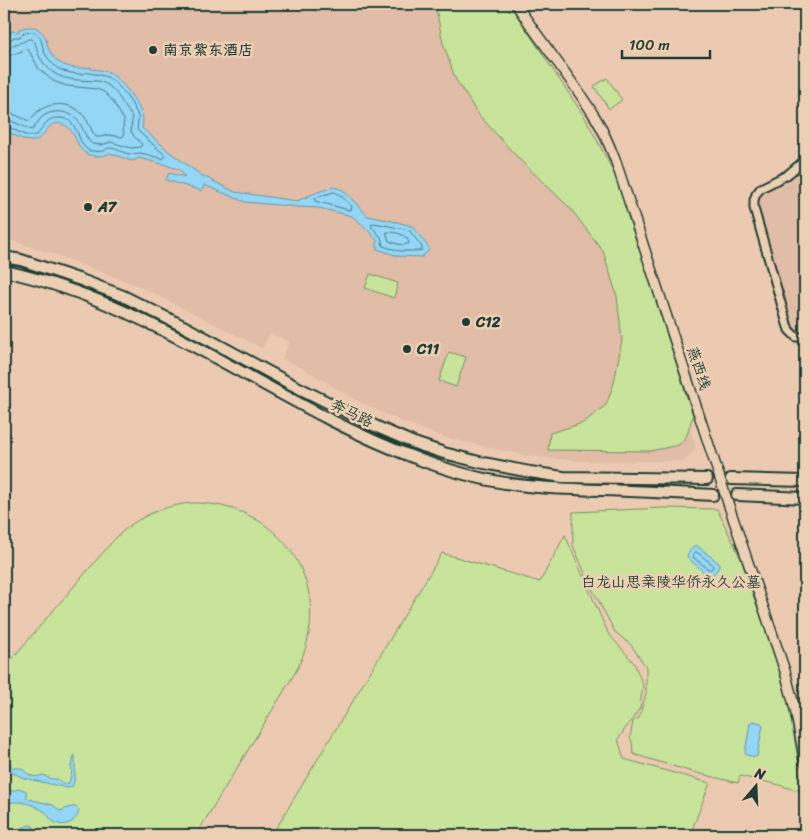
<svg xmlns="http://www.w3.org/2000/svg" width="809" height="839" viewBox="0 0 809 839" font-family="Sriracha,'LXGW WenKai TC',sans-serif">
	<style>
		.built { fill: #e1bca7 }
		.green { fill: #c8e39a; stroke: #749067 }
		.water { fill: #93d6f5; stroke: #6599a8 }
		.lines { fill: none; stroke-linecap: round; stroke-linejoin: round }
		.shore { stroke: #4d7a81; stroke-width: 1 }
		.street-casing { stroke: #1f3d34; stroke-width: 11 }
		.secondary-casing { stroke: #1f3d34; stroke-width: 12 }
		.primary-casing { stroke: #1f3d34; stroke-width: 14 }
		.street { stroke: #edd0b4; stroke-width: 7 }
		.secondary { stroke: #edd0b4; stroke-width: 9 }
		.primary { stroke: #edd0b4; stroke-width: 10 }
		.poi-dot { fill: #1f3d34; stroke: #edd0b4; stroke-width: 2 }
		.labels { text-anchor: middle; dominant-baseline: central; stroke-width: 5; stroke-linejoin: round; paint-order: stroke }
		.poi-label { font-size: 15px; font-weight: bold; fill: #1f3d34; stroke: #edd0b4; text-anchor: start }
		.street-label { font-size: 15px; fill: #1f3d34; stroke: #edd0b4 }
		.park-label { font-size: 15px; fill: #274539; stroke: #edd0b4 }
	</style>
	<rect width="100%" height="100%" fill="#eccab1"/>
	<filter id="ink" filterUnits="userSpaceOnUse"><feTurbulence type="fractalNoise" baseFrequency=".02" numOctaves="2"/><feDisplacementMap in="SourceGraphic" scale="10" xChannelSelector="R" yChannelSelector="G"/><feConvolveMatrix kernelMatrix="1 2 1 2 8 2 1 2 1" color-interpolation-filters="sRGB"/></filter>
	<g filter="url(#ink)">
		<!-- built -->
		<path class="built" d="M4 4H507L602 146 663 328 696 449 684 461H582L527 456 444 437 400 421 358 401 311 373 282 358 290 342 270 333 262 348 139 286 56 255 13 241 4 240Z
			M805 166V331L799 332 793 330 791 326 757 203V197L762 189Z"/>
		<!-- green -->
		<path class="green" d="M435 4H509L586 119 617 179 693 416 687 435 679 445 650 451 548 450 550 433 583 423 606 405 614 383 622 340 617 296 603 251 570 208 517 157 478 114 455 78 443 43Z
			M607 78 622 100 609 109 594 86Z
			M370 274 398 283 394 298 365 288Z
			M449 352 466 357 456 387 439 381Z
			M190 503C283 501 340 590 295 673L196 835H4V668L112 542C133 519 158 507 190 503Z
			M663 508 717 509 741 559 777 662 788 703 797 754 802 789 795 790 776 784 740 776 738 783 689 771 633 754 632 741 630 738 633 721 639 718 646 694V667L631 645 615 632 590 585 573 545V512Z
			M565 535 608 633 634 663 643 685 640 708 618 739 624 759 710 783 693 827 688 835H272L442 553 540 582Z"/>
		<!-- water -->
		<path class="water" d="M27 27H35C49 37 44 38 49 50 57 67 74 70 91 67V69C98 70 104 70 110 73 121 79 144 109 143 121 143 121 142 128 142 128L171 153 201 175 235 192 297 201 318 192 334 187 343 190 368 216 397 222 412 226 430 249 422 257 398 256 377 249V240L365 227 352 216 319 208 299 207 245 202 204 185 202 191 166 180 169 173 185 177 180 170 166 165 139 158 132 161 110 153C104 156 101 156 95 156 74 155 79 131 64 125 47 117 47 139 33 141 23 142 13 133 4 131V39L12 31 18 32 19 29Z
			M696 545 719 563V567L712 576 707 575 687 557C688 552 692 548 696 545Z
			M753 721 761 723 763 725 757 756 755 757 746 755 745 753 750 723Z
			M75 755V772L74 782 72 787 67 788 24 778 4 769V766C9 762 10 764 14 768H22C28 775 33 779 43 775L51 779H57L62 783 66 784 69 783 72 771 71 767 74 756Z
			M19 789H22L26 791 27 797 29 799 53 805 60 811C64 810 68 807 72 807 87 805 74 831 56 823 50 821 49 815 45 812 33 804 17 798 4 805V793Z
			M29 825 33 826 35 829V832L30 835H4V833C13 835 21 829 29 825Z"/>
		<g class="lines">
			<!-- shore -->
			<path class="shore" d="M4 42H8L14 37H20L24 33 34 32C42 38 41 40 43 48 45 56 52 64 59 69 65 72 74 74 81 74 87 74 83 72 89 73 95 74 102 75 107 77 119 83 134 105 138 116 139 122 136 126 138 131L165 155V157L162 159C155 157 147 154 140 153 135 153 133 155 129 154 123 153 116 148 110 148 106 148 107 150 103 151 100 152 94 151 91 151 76 147 81 120 61 118 42 116 44 134 33 136 23 137 13 127 4 126
				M4 48H9L15 44 23 42 28 39H32C37 43 36 49 39 56 43 63 48 69 54 73 66 81 82 80 96 81 111 82 118 96 126 108 128 111 131 115 132 118 133 123 129 128 132 133 134 138 139 140 142 145L140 147 131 148 111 142 101 145 92 144C85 138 84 128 78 121 70 110 52 109 42 117 38 121 36 126 32 130L11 121 4 120
				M4 56C12 56 20 51 28 49L39 69 53 81 67 86 97 89 104 92 112 100 124 120 123 128 124 135 122 137 109 135 100 137H96C91 131 89 122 84 116 74 103 54 101 40 110 36 112 33 117 29 121L13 114 4 112
				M335 192C342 196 347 201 352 207L351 210H349L315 201V199L320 196Z
				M374 223 409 230 422 247V250L419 251H399L383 246 381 237 371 226 372 224Z
				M387 232C396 232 407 234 409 243 403 247 395 243 389 241L387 235Z
				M696 552 698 553 712 564 713 567 711 569H708L694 558 693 555Z"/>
			<defs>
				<path id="street" d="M805 160 787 175 761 188 756 194 754 200V208L787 324 789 330 796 337H805"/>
				<path id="secondary" d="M516 4C541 42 571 78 595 117 604 131 610 147 616 162L730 509 785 671 795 709 805 762"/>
				<path id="primary" d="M4 257 21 260 81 280 123 296 185 327 291 384 377 427 414 443 444 453 479 462 530 472 563 477 707 479
					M4 271C33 277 60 286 87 296 201 340 300 414 413 457 449 471 489 482 527 486 552 489 577 489 603 490 639 491 676 493 713 495
					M731 479 805 481
					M737 495 805 498"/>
			</defs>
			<!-- street casing -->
			<use href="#street" class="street-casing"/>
			<!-- secondary casing -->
			<use href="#secondary" class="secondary-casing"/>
			<!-- primary casing -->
			<use href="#primary" class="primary-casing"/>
			<!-- street -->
			<use href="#street" class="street"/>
			<!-- secondary -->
			<use href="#secondary" class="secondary"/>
			<!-- primary -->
			<use href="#primary" class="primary"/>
		</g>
	</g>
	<!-- markers -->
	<g class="poi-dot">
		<circle cx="153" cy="50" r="5"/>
		<circle cx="88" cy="207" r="5"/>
		<circle cx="466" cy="322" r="5"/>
		<circle cx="407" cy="349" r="5"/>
	</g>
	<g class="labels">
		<!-- poi labels -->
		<g class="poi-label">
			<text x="163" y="50">南京紫东酒店</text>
			<text x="98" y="207">A7</text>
			<text x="476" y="322">C12</text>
			<text x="417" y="349">C11</text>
		</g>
		<!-- street labels -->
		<g class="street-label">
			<text transform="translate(699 368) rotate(72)">燕西线</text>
			<text transform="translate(352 413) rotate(26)">奔马路</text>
		</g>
		<!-- park labels -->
		<g class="park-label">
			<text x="671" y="582">白龙山思亲陵华侨永久公墓</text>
		</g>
	</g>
	<!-- margin -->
	<rect width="809" height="839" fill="none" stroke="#edd0b4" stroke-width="20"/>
	<rect x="10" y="10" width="789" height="819" fill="none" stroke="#1f3d34" stroke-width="2" filter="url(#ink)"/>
	<!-- north arrow -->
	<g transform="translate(756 786) rotate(19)" stroke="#edd0b4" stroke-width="4" paint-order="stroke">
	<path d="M0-4L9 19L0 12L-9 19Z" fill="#1f3d34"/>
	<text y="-8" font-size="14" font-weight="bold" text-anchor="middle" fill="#1f3d34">N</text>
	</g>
	<!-- scale -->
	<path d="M622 50v8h88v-8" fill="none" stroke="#1f3d34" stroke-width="2.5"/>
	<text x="629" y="50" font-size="15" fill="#1f3d34" stroke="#edd0b4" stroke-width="4" paint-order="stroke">100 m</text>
</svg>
